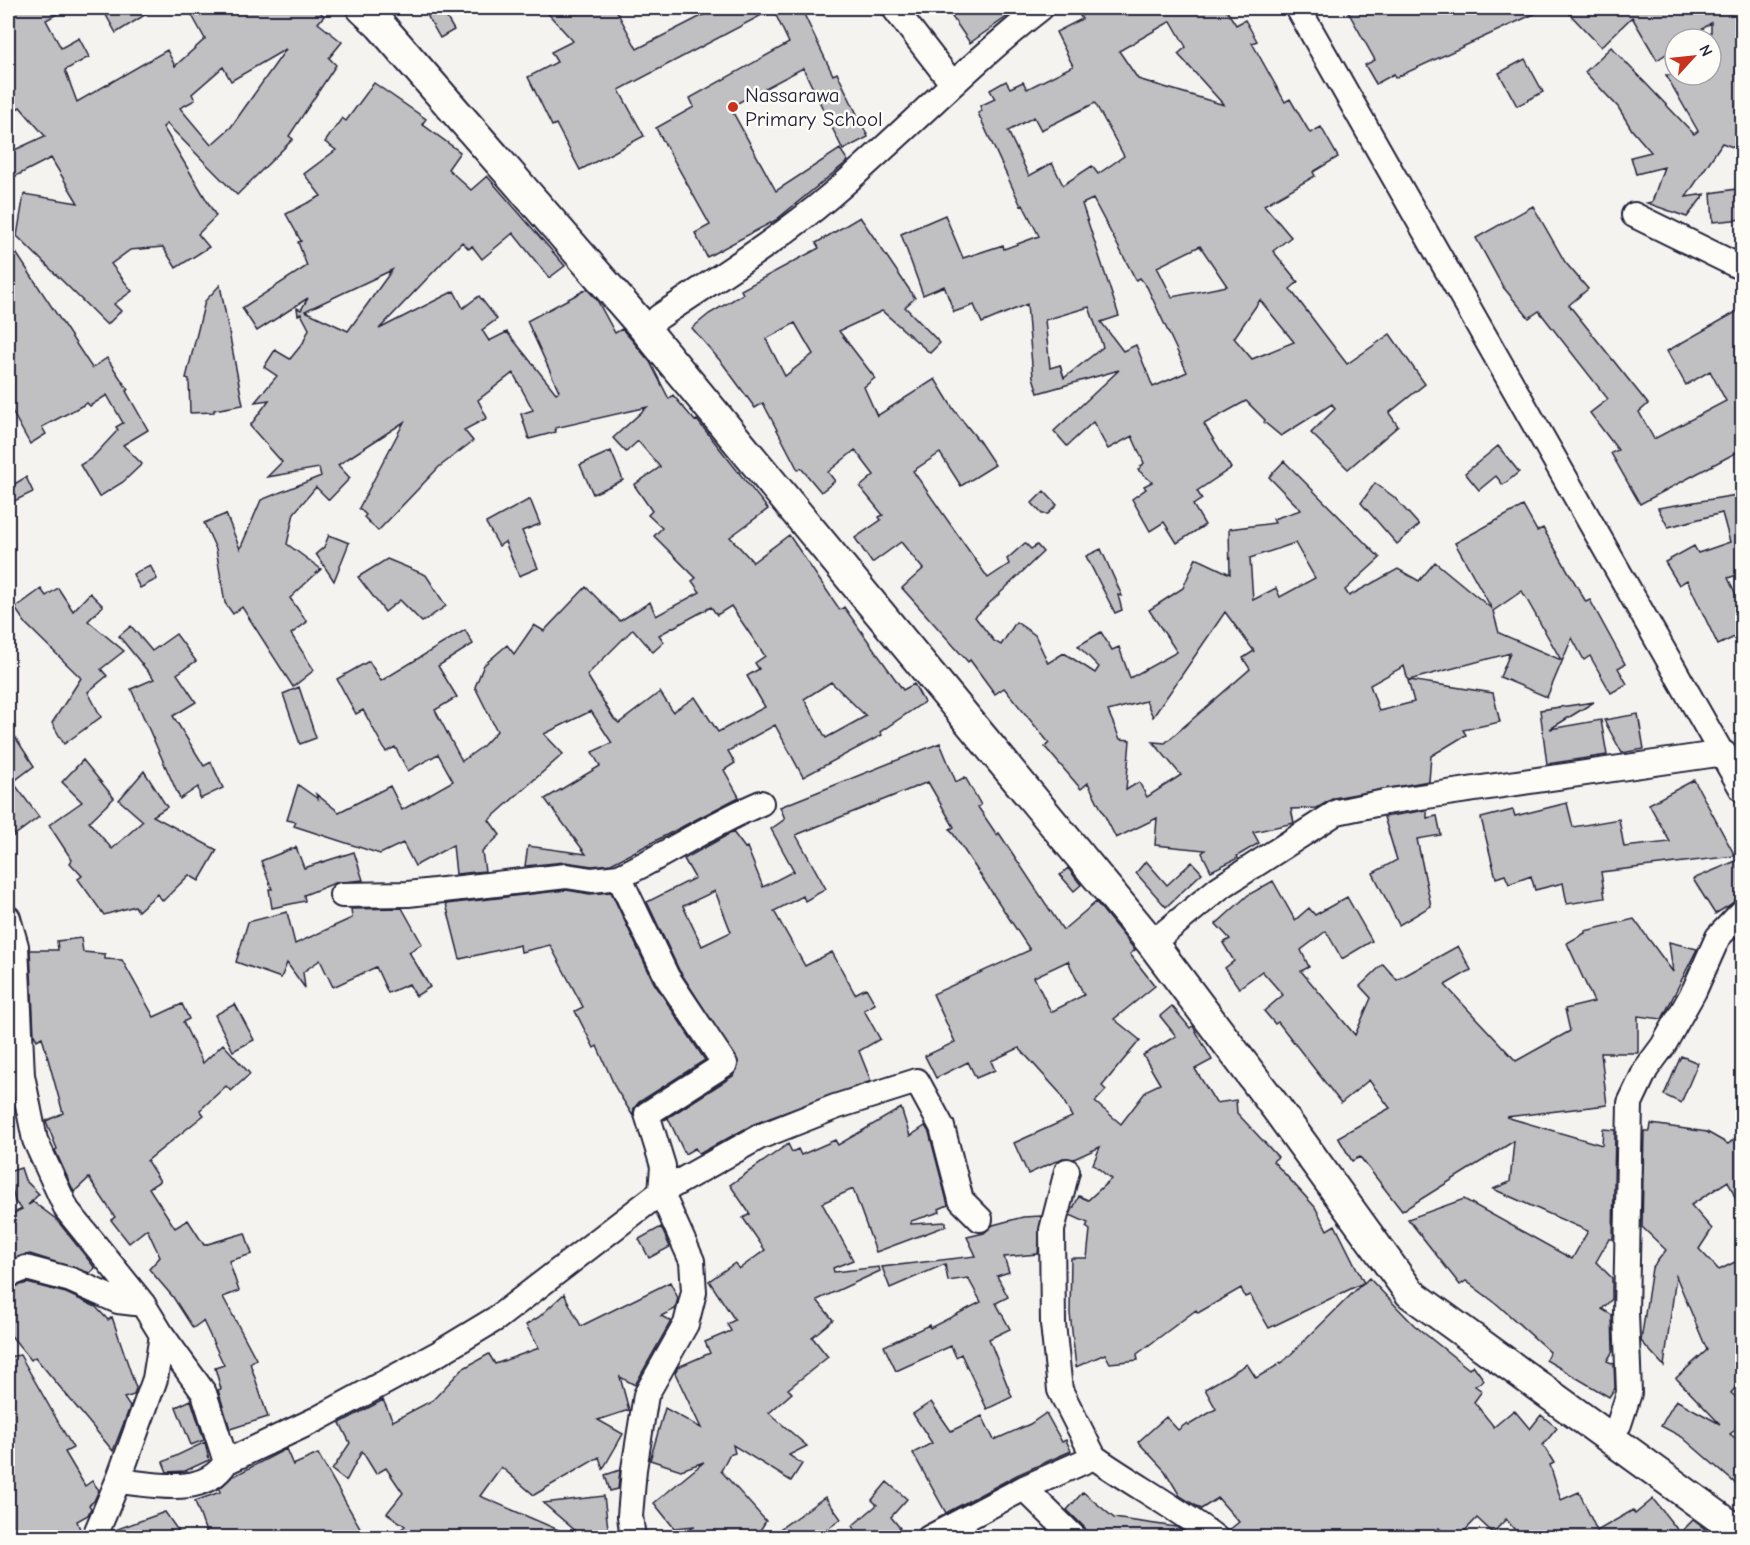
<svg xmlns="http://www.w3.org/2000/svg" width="1750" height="1545" viewBox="0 0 1750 1545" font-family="'Comic Neue',sans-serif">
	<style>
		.building { fill: #c0bfc2; stroke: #22223b; stroke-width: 1.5; fill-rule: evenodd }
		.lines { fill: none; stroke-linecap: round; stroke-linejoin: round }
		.minor-casing { stroke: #22223b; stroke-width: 28 }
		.tertiary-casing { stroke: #22223b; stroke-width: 34 }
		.minor { stroke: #fdfcf7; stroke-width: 24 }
		.tertiary { stroke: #fdfcf7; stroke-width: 30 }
		.poi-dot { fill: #c8321e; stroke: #fdfcf7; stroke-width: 2 }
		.labels { text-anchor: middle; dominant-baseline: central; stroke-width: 5; stroke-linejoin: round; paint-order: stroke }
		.poi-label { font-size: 21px; fill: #22223b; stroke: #fdfcf7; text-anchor: start }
	</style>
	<rect width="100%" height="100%" fill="#f4f3ef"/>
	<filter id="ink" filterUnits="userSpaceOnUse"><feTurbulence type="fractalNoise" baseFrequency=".0167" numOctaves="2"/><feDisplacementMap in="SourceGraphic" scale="12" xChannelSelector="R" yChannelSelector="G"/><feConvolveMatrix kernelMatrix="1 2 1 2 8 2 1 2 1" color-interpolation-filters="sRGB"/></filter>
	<g filter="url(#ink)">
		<!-- building -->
		<path class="building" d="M8 8H68L46 20 61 48 79 38 89 57 65 70 77 102 167 50 175 66 205 39 188 8H316L324 16 318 23 342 42 329 58 336 65 289 136 293 139 237 195 167 124 163 127 216 216 198 234 209 247 176 268 163 247 130 250 111 264 132 291 114 304 121 311 107 325 17 236 24 194 78 203 51 158 8 180V153L45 136 20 107 8 114ZM286 49 231 127 211 145 180 108 195 100 192 94 223 67 231 81Z
			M102 8H156L116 33Z
			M423 8H441L454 30 440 38Z
			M543 8H615L637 49 717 8H801L833 75 837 73 868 137 843 150 803 68 730 107 776 191 840 149 848 161 776 220 707 257 695 233 710 225 656 128 694 107 690 98 789 43 773 9 619 90 644 136 580 170 556 124 552 126 528 77 557 62 551 52 573 41Z
			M946 8H1019L970 43Z
			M1095 8H1225L1236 25 1245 20 1257 41 1252 43 1285 102 1290 99 1310 133 1321 127 1338 157 1313 172 1315 176 1264 205 1291 237 1273 251 1298 282 1290 289 1347 364 1390 334 1425 384 1389 413 1398 426 1348 469 1311 433 1335 409 1332 404 1281 436 1264 422 1265 420 1246 401 1204 424 1231 468 1197 491 1202 499 1193 505 1205 525 1177 543 1164 522 1150 531 1132 499 1146 489 1144 486 1152 482 1138 470 1144 463 1132 436 1108 449 1093 422 1067 446 1054 431 1119 370 1038 393 1033 377 1027 304 982 323 974 305 954 312 944 286 923 295 901 234 945 215 963 258 1003 245 1004 249 1039 236 1023 205 1021 206 978 113 982 111 980 106 995 99 990 90 1006 81 1010 88 1023 82 1027 89 1073 66 1056 32 1082 19 1080 16ZM1171 21 1186 47 1178 54 1224 105 1138 79 1119 51ZM1095 103 1124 156 1098 174 1092 166 1063 185 1052 163 1029 176 1008 131 1034 117 1041 130ZM1093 199 1136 280 1140 278 1147 287 1187 372 1153 387 1136 345 1123 351 1101 322 1119 316 1082 204ZM1200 246 1227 286 1172 297 1157 267ZM1260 300 1294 342 1252 359 1234 338ZM1089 307 1103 347 1064 378 1060 365 1050 368 1045 320Z
			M1346 8H1547L1395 78 1394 74 1376 84 1365 65 1375 60Z
			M1564 8H1743V48L1737 53 1743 63V151L1722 143 1686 197 1705 194 1687 217 1647 203 1652 202 1664 167 1636 174 1631 157 1651 152 1632 130 1618 107 1585 72 1611 47 1694 134 1698 131 1666 75H1711V64L1715 59 1711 53V23L1688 39H1675V48L1657 60 1632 17 1601 47Z
			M1525 59 1543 92 1517 106 1499 73Z
			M374 83 426 119 422 124 460 152 448 169 471 190 487 176 565 266 549 278 513 233 482 259 472 246 469 249 462 242 379 329 454 291 463 308 479 296 497 319 482 330 489 341 507 332 556 393 559 391 527 321 587 289 597 300 615 333 622 329 631 339 650 362 669 399 673 395 695 421 697 420 768 509 730 537 753 562 789 535 840 610 844 607 903 690 914 684 924 702 880 732 882 735 803 777 775 725 728 751 735 763 724 770 739 797 611 864 592 866 565 862 525 866 528 846 586 854 545 799 600 766 592 752 612 743 591 711 544 734 563 754 489 820 500 835 482 852 485 871 456 874 453 845 415 866 403 843 380 854 294 826 296 822 287 820 298 785 318 799 316 794 339 812 390 786 402 810 453 781 438 754 408 771 395 747 386 752 363 710 356 714 337 679 369 661 381 681 465 630 473 644 438 666 457 697 435 710 462 761 483 746 497 731 475 687 484 665 507 645 514 654 534 625 544 631 586 587 620 621 650 602 656 616 700 592 692 581 696 578 654 536 662 528 648 515 652 511 634 485 660 467 638 441 626 452 613 438 647 407 555 428 556 432 529 439 521 414 533 410 513 373 478 400 487 418 464 430 473 441 439 467 378 531 364 517 366 515 359 508 404 422 338 465 350 478 329 500 316 487 294 513 287 544 321 569 290 598 307 622 291 634 314 670 293 687 242 607 233 614 225 603 216 549 204 523 226 514 240 549 261 500 321 476 319 468 267 477 282 462 250 426 269 400 255 402 277 376 264 367 275 350 290 359 303 343 309 329 301 314 298 315 297 308 301 310 308 298 257 331 242 308 307 266 298 242 301 241 286 214 321 196 304 174 336 150 325 142 342 118 346 121ZM392 270 348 331 305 311ZM731 606 765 656 755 663 759 669 747 676 765 707 718 732 695 697 673 712 660 692 619 723 614 719 587 675 633 629 653 652 664 642 659 635 711 607 717 615ZM831 682 866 716 826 738 804 699Z
			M1743 188V219L1713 222 1711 193Z
			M1533 206 1565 262 1588 289 1569 305 1648 404 1639 412 1654 439 1726 401 1710 371 1686 385 1667 351 1743 308V449L1640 504 1611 453 1618 450 1590 413 1608 399 1539 311 1529 318 1503 287 1476 238Z
			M860 217 915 298 905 307 940 343 930 353 882 311 839 331 875 378 864 387 877 416 935 379 954 410 979 441 995 465 961 486 940 453 913 471 988 578 1009 564 1007 559 1025 543 1031 549 1037 545 1043 552 975 617 994 641 1001 645 1016 622 1035 635 1048 663 1064 653 1095 673 1099 667 1078 646 1101 632 1112 650 1119 647 1130 678 1177 652 1149 610 1183 588 1196 558 1230 574 1229 529 1275 523 1273 519 1301 510 1269 477 1284 461 1380 558 1345 590 1349 596 1398 569 1419 581 1435 562 1492 609 1455 543 1523 506 1537 531 1543 528 1586 602 1590 600 1625 664 1618 668 1627 684 1611 693 1590 656 1584 660 1572 638 1547 697 1500 677 1510 653 1409 680 1493 693 1500 722 1463 730 1466 735 1431 756 1429 781 1334 798 1317 808 1291 809 1294 823 1253 832 1259 843 1237 856 1238 858 1211 871 1202 853 1205 850 1155 845 1157 818 1116 838 1088 783 1081 789 1045 747 1049 743 1004 688 995 694 970 660 968 662 902 588 923 569 901 542 872 563 855 538 881 520 879 517 883 515 860 487 874 475 855 450 828 472 835 481 821 492 801 468 798 470 763 403 755 408 723 364 692 328 709 314 743 294 741 290 819 248 816 243ZM795 323 813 354 785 376 766 339ZM1295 543 1315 578 1280 597 1276 588 1253 600 1250 558ZM1522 591 1561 660 1499 633 1493 611ZM1225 612 1254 651 1243 658 1250 669 1165 743 1153 742 1181 775 1147 797 1139 782 1126 790 1130 740 1120 739 1108 711 1146 701 1153 717ZM1404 666 1414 702 1379 711 1370 685Z
			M8 248 14 255 15 251 92 368 107 358 128 390 126 391 148 430 123 445 142 464 123 482 99 497 80 465 92 458 118 430 116 427 123 423 107 395 90 406 87 403 42 427 46 434 30 444 8 404Z
			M220 285 243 405 214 410V412L190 413 189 379 186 378 205 301Z
			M1498 446 1519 472 1503 485 1496 476 1479 490 1465 473Z
			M611 451 623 480 593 494 580 465Z
			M26 477 33 492 8 504V488Z
			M1375 483 1394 497 1419 525 1397 544 1361 503Z
			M1044 491 1057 505 1048 514H1042L1032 503Z
			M1743 494V573L1728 578 1743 609V633L1718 645 1687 580 1679 585 1665 562 1694 546 1698 553 1730 542 1722 513 1668 527 1658 508Z
			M530 499 540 524 522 531 538 568 519 576 505 542 499 546 486 523Z
			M329 535 349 543 334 581 316 554 324 547Z
			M1101 549 1122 596 1118 595 1122 610 1115 613 1086 556Z
			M387 559 426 575 446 606 422 622 400 600 385 612 358 577Z
			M150 565 157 579 140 588 133 574Z
			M58 588 73 611 90 593 103 606 88 621 124 651 101 669 107 676 88 692 101 717 64 744 52 723 81 678 26 624 15 608 41 589 46 596Z
			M131 626 152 651 176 634 196 661 177 674 196 702 173 716 204 766 211 762 223 788 200 799 198 787 180 799 131 689 154 679 119 636Z
			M299 687 316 738 300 744 283 694Z
			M1594 702 1550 729 1601 720 1607 755 1547 764 1540 710Z
			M1638 714 1644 749 1622 753 1604 720Z
			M8 726 34 766 13 782 39 817 8 840Z
			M940 743 956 782 965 777 981 805 978 807 997 835 999 833 1063 930 1096 902 1135 950 1130 954 1155 986 1114 1019 1140 1040 1102 1086 1106 1090 1095 1102 1121 1124 1147 1090 1160 1084 1143 1055 1176 1036 1160 1016 1172 1006 1190 1028 1193 1026 1212 1060 1195 1069 1216 1103 1236 1100 1237 1113 1278 1157 1273 1161 1315 1207 1327 1230 1335 1225 1364 1283 1369 1278 1414 1325 1469 1369 1473 1365 1484 1380 1475 1386 1482 1391 1474 1402 1494 1427 1514 1410 1530 1429 1541 1415 1557 1428 1543 1445 1554 1463 1550 1465 1561 1500 1579 1492 1597 1531 1633 1510 1635 1514 1653 1499 1680 1533 1693 1520 1717 1538H1521L1506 1519 1493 1533 1477 1518 1458 1538H1449L1439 1528 1425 1538H1390L1386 1533 1378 1538H1230L1228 1531 1239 1522 1218 1498 1201 1509 1180 1496 1165 1471 1138 1442 1166 1417 1178 1430 1187 1423 1189 1425 1216 1409 1205 1389 1247 1364 1256 1378 1283 1362 1363 1283 1269 1328 1250 1295 1245 1297 1241 1288 1198 1313 1196 1310 1137 1354 1138 1360 1110 1363 1105 1354 1076 1367 1070 1313 1071 1258H1087L1090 1230 1086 1227 1088 1223 1070 1215 1079 1196 1088 1200 1111 1179 1093 1164 1100 1147 1074 1159 1063 1158 1028 1174 1014 1143 1072 1117 1059 1092 1019 1048 991 1061 995 1070 976 1078 968 1062 936 1078 925 1056 955 1042 933 994 1030 950 950 829 954 827 928 782 796 835 826 889 805 901 803 896 774 911 805 966 832 952 855 994 866 988 875 1004 864 1010 880 1039 859 1051 871 1081 754 1124 699 1154 695 1148 685 1154 668 1118 664 1120 733 1076 739 1063 679 970 647 902 695 878 684 859 733 832 745 848 747 847 763 887 794 871 771 829 785 819 780 807ZM715 891 731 932 702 946 683 906ZM1068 961 1084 995 1051 1012 1034 977Z
			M83 760 114 798 89 822 112 849 143 821 119 800 144 771 167 807 153 816 217 850 199 881 189 875 163 901 157 894 138 911 135 906 104 915 78 879 82 876 70 863 72 860 49 825 82 802 62 782Z
			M1694 780 1735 856 1601 872 1605 898 1567 904 1563 883 1535 890 1531 876 1509 884 1505 875 1496 878 1481 818 1513 810 1515 816 1567 803 1573 827 1619 819 1624 847 1670 842 1649 804Z
			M1427 810V818L1437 816 1441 835 1417 839 1431 906 1399 925 1373 873 1397 860 1384 817Z
			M296 847 304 868 354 852 363 880 335 883 304 895 305 901 272 908 269 889H272L261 861Z
			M1743 858V897L1715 914 1693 879Z
			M1146 861 1167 885 1192 862 1202 873 1166 907 1136 873Z
			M1068 868 1081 885 1074 891 1060 875Z
			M1273 881 1295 920 1309 908 1315 915 1347 897 1372 941 1342 959 1326 931 1301 950 1309 967 1301 971 1355 1035 1371 998 1360 986 1383 964 1397 980 1458 946 1471 970 1445 985 1516 1061 1570 1031 1565 1009 1594 1002 1567 943 1585 933V931L1634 919 1673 972 1669 942 1697 949 1662 1019 1638 1016V1053H1601L1607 1105 1506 1117 1602 1145 1603 1129 1615 1130 1613 1239H1609L1596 1262 1612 1278V1299L1602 1309 1612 1315 1613 1351 1607 1361 1614 1364 1615 1388 1609 1397 1546 1360 1550 1352 1498 1305 1466 1281 1460 1285 1408 1219 1464 1199 1572 1259 1588 1231 1493 1189 1510 1182 1514 1141 1402 1211 1360 1157 1352 1161 1338 1137 1390 1108 1369 1080 1341 1103 1278 1022 1275 1024 1264 1011 1283 995 1262 971 1239 988 1225 968 1234 961 1223 943 1230 939 1216 924 1248 895Z
			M566 890 590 894 611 892 654 983 705 1060 639 1102 634 1108 633 1116 616 1089 597 1046 594 1048 575 1011 583 1007 550 945 521 952 520 945 460 959 446 904Z
			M402 908 422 944 409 952 430 987 416 996 409 984 388 993 376 967 333 987 320 960 303 972 305 988 287 963 281 978 236 962 248 922 287 912 295 944 352 918 351 909Z
			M81 938 83 952 105 954V959L122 960 154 1017 182 1004 189 1019 183 1022 203 1063 223 1044 250 1074 231 1091 226 1086 200 1110 204 1115 147 1161 160 1181 149 1188 175 1228 188 1220 204 1245 245 1233 252 1254 229 1261 239 1291 223 1297 256 1359 250 1363 268 1417 230 1429 218 1390 221 1389 215 1368 224 1365 203 1321 193 1328 173 1297 149 1269 160 1257 147 1229 129 1243 111 1220 115 1217 89 1178 74 1192 55 1150 57 1149 46 1121 63 1113 42 1037 37 1040 34 1035 30 950H58L57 941Z
			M235 1004 254 1040 233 1051 215 1015Z
			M1681 1056 1698 1063 1681 1103 1664 1095Z
			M901 1108 910 1136 925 1126 929 1132 948 1205 939 1209 940 1212 911 1221V1224L946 1222V1226L876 1252 853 1189 822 1203 853 1260 833 1268 834 1272 879 1267 880 1271 817 1300 833 1320 812 1337 828 1357 788 1389 792 1393 769 1413 807 1446 789 1455 802 1464 791 1481 733 1445 735 1453 729 1455 721 1471 766 1521 755 1538H673L695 1526 674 1528 654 1503 704 1462 681 1470 650 1460 665 1408 701 1428 675 1373 678 1367 710 1353 705 1342 731 1331 727 1324 735 1320 709 1281 735 1263 739 1269 765 1250 743 1218 750 1214 730 1185 788 1144 792 1152 798 1149 801 1155 835 1140 838 1145Z
			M1651 1124 1707 1132 1728 1144 1743 1132V1216L1728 1181 1691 1205 1712 1229 1699 1249 1719 1270 1743 1258V1379L1731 1393 1743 1403V1424L1730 1434 1743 1444V1490L1682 1437 1661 1426 1676 1400 1720 1424 1676 1378 1707 1350 1676 1276 1664 1366 1641 1341 1652 1268 1666 1250 1642 1227 1644 1131H1650Z
			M21 1168 25 1180 39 1194 28 1205 33 1202 56 1219 95 1268 90 1273 30 1254 8 1260V1216L22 1209 15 1202 8 1172Z
			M1041 1216 1038 1254 1004 1257 1009 1272 997 1276 1008 1297 996 1303 1010 1329 989 1339 1012 1397 987 1409 961 1354 956 1357 951 1346 896 1371 884 1346 929 1325 930 1328 981 1302 968 1278 948 1281 945 1264 890 1288 882 1267 976 1256 967 1237 984 1233 993 1225 1023 1217Z
			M661 1227 670 1247 649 1258 639 1239Z
			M670 1282 678 1298 675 1309 661 1316 671 1321 635 1385 620 1377 629 1410 598 1420 623 1434 603 1469 599 1457 534 1495 501 1467 480 1496 577 1538H390L405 1526 387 1513 403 1493 386 1468 376 1474 362 1451 346 1481 332 1470 350 1443 340 1423 383 1400 393 1421 433 1400 462 1369 489 1354 495 1364 539 1348 526 1325 539 1317 564 1294 581 1326Z
			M27 1283 66 1293 96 1307 108 1320 112 1317 136 1388 134 1395 124 1398 130 1407 113 1451 35 1357 31 1360 8 1332V1289Z
			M20 1355 73 1448 65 1452 85 1486 92 1481 99 1490 94 1501 89 1505 91 1508 88 1515 77 1521 81 1532 80 1538H8V1357Z
			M191 1400 204 1440 191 1445 176 1407Z
			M931 1402 951 1431 982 1416 994 1440 1030 1424 1046 1413 1062 1442 1066 1440 1071 1451 1017 1475 946 1513 913 1453 932 1443 913 1414Z
			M205 1442 209 1460 185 1471 167 1472 163 1462Z
			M286 1449 293 1465 318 1454 366 1538H208L195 1501 220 1492 219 1489 232 1477Z
			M620 1470 618 1489 610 1491 605 1475Z
			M887 1482 907 1499 891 1517 900 1528 889 1538H862L852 1526 877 1505 872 1500Z
			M1083 1492 1114 1518 1176 1527 1182 1531V1538H1089L1085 1528 1067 1510Z
			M604 1496 609 1536 598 1538H584L543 1503Z
			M825 1497 841 1519 815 1538H767Z
			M165 1512 183 1538H110L112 1531Z"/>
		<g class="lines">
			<defs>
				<path id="minor" d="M894 8 952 83
					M1298 8 1742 789
					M1634 215 1742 268
					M659 317C717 278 777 241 830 196 902 135 967 66 1041 8
					M342 895 408 894 566 876 592 880 619 877
					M8 918 16 946 22 1075 35 1140 67 1210 143 1304 162 1335 155 1379 118 1481 94 1538
					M1163 934 1219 888 1337 812 1385 802 1724 753
					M1067 1171 1052 1230 1053 1324 1060 1390 1094 1457
					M8 1275 26 1268 71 1280 118 1301 143 1304
					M162 1335 204 1393 226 1462 317 1419 439 1353 497 1318 661 1192 759 1137 835 1107 917 1081 942 1127 961 1200 980 1219
					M1619 1424 1629 1393 1626 1313 1630 1103 1646 1069 1663 1046 1694 991 1718 937 1742 912
					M118 1481C153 1484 204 1498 226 1462
					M1024 1488 1075 1538
					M633 1538 630 1516 634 1469 646 1395 686 1324 694 1292 692 1261 661 1192 663 1166 647 1114 725 1064 667 977 619 877C667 854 711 824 761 803
					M929 1538 1024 1488 1094 1457C1134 1485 1177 1508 1216 1538"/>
				<path id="tertiary" d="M362 8 380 25 644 328 1152 943 1277 1109 1410 1293 1742 1534"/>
			</defs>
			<!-- minor casing -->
			<use href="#minor" class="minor-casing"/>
			<!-- tertiary casing -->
			<use href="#tertiary" class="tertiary-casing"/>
			<!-- minor -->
			<use href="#minor" class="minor"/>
			<!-- tertiary -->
			<use href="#tertiary" class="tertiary"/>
		</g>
	</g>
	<!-- markers -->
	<circle class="poi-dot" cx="733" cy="107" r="6"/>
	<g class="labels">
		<!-- poi labels -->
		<g class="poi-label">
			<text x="745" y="95">Nassarawa<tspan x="745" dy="24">Primary School</tspan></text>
		</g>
	</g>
	<!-- margin -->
	<rect width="1750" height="1545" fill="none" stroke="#fdfcf7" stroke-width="30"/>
	<rect x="15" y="15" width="1720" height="1515" fill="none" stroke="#22223b" stroke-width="2" filter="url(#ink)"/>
	<!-- north arrow -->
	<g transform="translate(1693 57) rotate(63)"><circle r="28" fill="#fdfcf7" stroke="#a5a5ac" stroke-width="1.5"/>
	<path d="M0-4.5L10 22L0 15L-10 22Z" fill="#c8321e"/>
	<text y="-9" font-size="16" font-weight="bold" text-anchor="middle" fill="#22223b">N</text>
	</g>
</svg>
